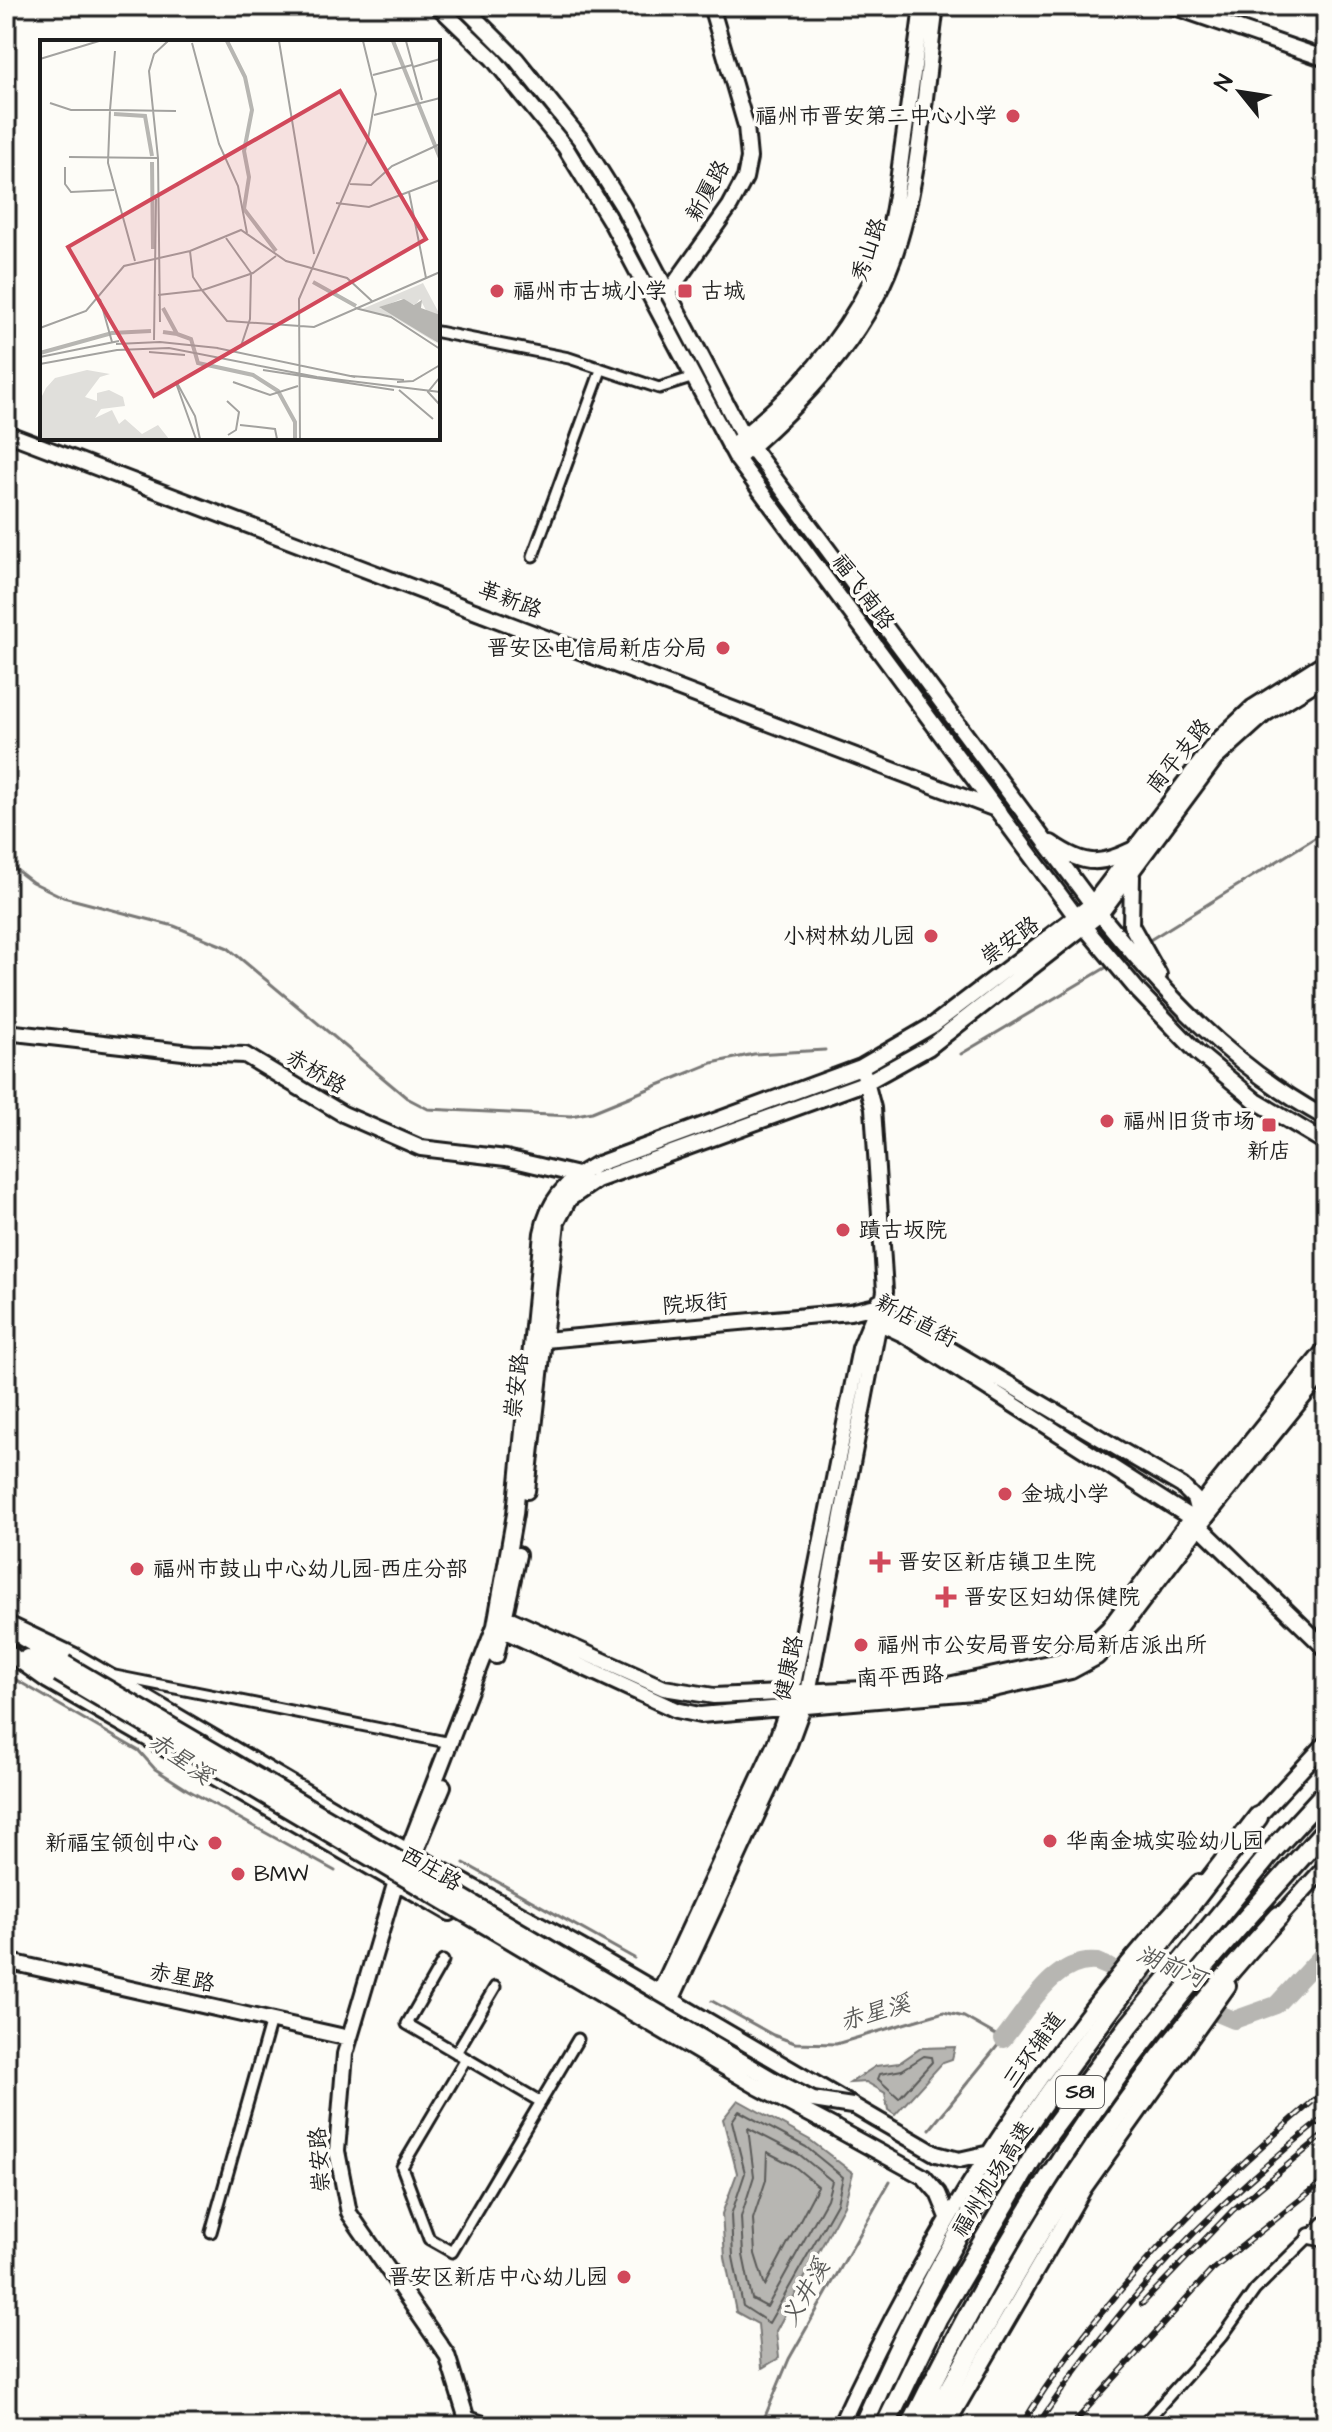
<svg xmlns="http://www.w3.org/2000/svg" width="1332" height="2432" viewBox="0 0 1332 2432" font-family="'Architects Daughter','LXGW WenKai TC',sans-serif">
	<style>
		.water { fill: #b7b6b2; stroke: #797876; stroke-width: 2 }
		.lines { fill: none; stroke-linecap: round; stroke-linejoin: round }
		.shore { stroke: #5a5a58; stroke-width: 2 }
		.stream { stroke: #797876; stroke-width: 3 }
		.river { stroke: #b7b6b2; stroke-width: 18 }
		.street-casing { stroke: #1c1c1c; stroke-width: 15 }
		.secondary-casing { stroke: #1c1c1c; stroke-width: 20 }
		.primary-casing { stroke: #1c1c1c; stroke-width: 20 }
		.highway-casing { stroke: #1c1c1c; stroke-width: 24 }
		.street { stroke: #fdfcf7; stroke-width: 9 }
		.secondary { stroke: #fdfcf7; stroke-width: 14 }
		.primary { stroke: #fdfcf7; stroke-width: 14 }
		.highway { stroke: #fdfcf7; stroke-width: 18 }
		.rail-casing { stroke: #1c1c1c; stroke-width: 6 }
		.rail { stroke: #fdfcf7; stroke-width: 3; stroke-dasharray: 9; stroke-linecap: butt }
		.secondary-bridge-casing { stroke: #1c1c1c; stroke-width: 20; stroke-linecap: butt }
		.secondary-bridge { stroke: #fdfcf7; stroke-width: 14 }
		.poi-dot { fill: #d1495b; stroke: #fdfcf7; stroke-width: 3 }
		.labels { text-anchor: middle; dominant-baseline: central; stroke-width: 7; stroke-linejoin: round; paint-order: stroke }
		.shield { fill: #fdfcf7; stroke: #605f5e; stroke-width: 2 }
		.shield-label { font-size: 20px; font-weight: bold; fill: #1c1c1c }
		.poi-label { font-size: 22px; fill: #1c1c1c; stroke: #fdfcf7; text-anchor: start }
		.street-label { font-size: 22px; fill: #1c1c1c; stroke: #fdfcf7 }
		.water-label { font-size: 24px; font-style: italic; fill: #5a5a58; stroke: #fdfcf7 }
		.inset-river { fill: none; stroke: #b7b6b2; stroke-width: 4 }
		.inset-road { fill: none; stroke: #a3a29f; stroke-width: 2 }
		.view { fill: #d1495b; fill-opacity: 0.15; stroke: #d1495b; stroke-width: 4 }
		.inset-edge { fill: none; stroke: #1c1c1c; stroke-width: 4 }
	</style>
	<rect width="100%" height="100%" fill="#fdfcf7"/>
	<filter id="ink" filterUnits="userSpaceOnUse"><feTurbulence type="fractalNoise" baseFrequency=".0125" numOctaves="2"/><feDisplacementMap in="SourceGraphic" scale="16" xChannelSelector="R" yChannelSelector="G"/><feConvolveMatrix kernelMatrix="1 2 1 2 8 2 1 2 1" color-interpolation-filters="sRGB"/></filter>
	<g filter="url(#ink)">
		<!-- water -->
		<path class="water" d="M955 2047 952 2059 943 2062 895 2115 888 2110 885 2093 866 2082 850 2083 876 2066 899 2063 921 2048Z
			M738 2100 810 2140 853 2173 844 2205 776 2331 779 2358 762 2368 758 2324 736 2312 725 2257 722 2214 737 2173 723 2119Z"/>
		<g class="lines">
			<!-- shore -->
			<path class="shore" d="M924 2056 931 2057 932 2062 899 2098 878 2079 880 2074 902 2070Z
				M739 2111 806 2147 843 2177 837 2203 769 2323 743 2306 733 2257 731 2215 745 2173 732 2121Z
				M748 2128 800 2155 832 2181 827 2199 767 2307 752 2299 743 2255 741 2217 754 2176Z
				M767 2152 794 2166 818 2186 765 2286 755 2254 753 2219 766 2180Z"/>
			<!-- stream -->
			<path class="stream" d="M6 862 32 882 63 897 174 926 228 948 407 1098 428 1109 571 1116 592 1112 712 1063 754 1054 825 1050
				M1145 943 1326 831
				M961 1054 1112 964
				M6 1674 139 1751 155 1769 188 1790 335 1871
				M464 1863 634 1958
				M712 2001 773 2035 795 2043 836 2044 944 2012 964 2017 1003 2039 930 2129
				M761 2426 789 2359 890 2181"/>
			<!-- river -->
			<path class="river" d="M1003 2039C1027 2010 1054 1957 1097 1962L1234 2020 1276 2005 1326 1951"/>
			<defs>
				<path id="street" d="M438 332 569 358 659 388 691 378
					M533 556 601 370
					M115 1676 451 1743
					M443 1961 407 2024 541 2102
					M456 2053 495 1987
					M466 2059 402 2167 429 2239 452 2252 578 2039
					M211 2232 271 2020
					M1142 2426 1223 2335 1255 2290 1326 2220"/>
				<path id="secondary" d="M1172 6 1326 59
					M668 293 730 206 745 178 749 158 746 126 711 6
					M6 433 998 810
					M730 447C791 399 849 337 879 264 893 228 897 189 902 151 909 103 916 54 922 6
					M737 459C801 404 864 339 893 259 920 185 925 85 936 6
					M6 1032 192 1053 245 1055 343 1114 421 1148 506 1158 582 1176
					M873 1320 905 1335 1191 1518 1326 1649
					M545 1340 850 1312 876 1306 1182 1486 1194 1498 1198 1513
					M527 1491 557 1222 569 1199 597 1180 867 1082 928 1048 1100 914 1215 759 1265 714 1326 676
					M499 1614 664 1688 714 1696 948 1685 1068 1659 1086 1650 1109 1628 1215 1486 1326 1348
					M6 1623 75 1656 372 1831 586 1950 936 2154 959 2160 990 2153
					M496 1627 676 1710 700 1715 985 1691 1071 1671 1097 1657 1113 1640 1200 1525 1326 1369
					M10 1631 65 1663
					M6 1651 48 1681 450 1913
					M496 1656 518 1555
					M27 1657 58 1674
					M1253 1822 1326 1743
					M417 1848 443 1786
					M1273 1924 1326 1866
					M6 1961 349 2038
					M668 2007 787 1750 808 1693 885 1291 873 1108 864 1074
					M647 2020 775 1744 789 1705 860 1348 879 1302
					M828 2124 924 2177 938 2193 948 2217
					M1310 2236 1326 2239
					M468 2419 489 2426
					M469 2426 447 2355 349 2213 337 2151 345 2054 396 1881 495 1626 515 1514 542 1233C548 1201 567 1180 595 1165L861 1067 933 1025 1092 904 1215 743 1252 708 1326 661
					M840 2426C931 2227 1051 2043 1199 1882
					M946 2426 1084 2188 1228 1986"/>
				<path id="primary" d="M438 6 493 59 565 147 611 222 737 459 1077 918 1139 992 1197 1052 1256 1101 1326 1143
					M463 6 516 59 581 140 623 207 743 436 1092 904C1160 989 1230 1066 1326 1118
					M1051 843C1087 868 1101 865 1138 847
					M1132 876 1131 925 1159 975"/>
				<path id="highway" d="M863 2426C900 2341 942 2257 992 2179 1072 2053 1168 1935 1258 1817
					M885 2426 937 2319 1039 2147 1128 2027 1274 1849 1326 1792
					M911 2426C985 2275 1071 2128 1178 1998 1225 1940 1277 1885 1326 1829
					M929 2426C968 2357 1006 2288 1047 2220 1114 2112 1193 2010 1279 1916"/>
			</defs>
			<!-- street casing -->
			<use href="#street" class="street-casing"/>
			<!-- secondary casing -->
			<use href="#secondary" class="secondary-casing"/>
			<!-- primary casing -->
			<use href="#primary" class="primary-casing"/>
			<!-- highway casing -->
			<use href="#highway" class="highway-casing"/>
			<!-- street -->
			<use href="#street" class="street"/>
			<!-- secondary -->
			<use href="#secondary" class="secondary"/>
			<!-- primary -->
			<use href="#primary" class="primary"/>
			<!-- highway -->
			<use href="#highway" class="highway"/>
			<defs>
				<path id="rail" d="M1142 2304 1233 2210 1326 2133
					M1021 2426C1099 2298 1212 2186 1326 2090
					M1037 2426C1120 2302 1209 2208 1326 2116
					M1071 2426 1212 2270 1326 2179"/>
			</defs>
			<!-- rail casing -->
			<use href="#rail" class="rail-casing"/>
			<!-- rail -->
			<use href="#rail" class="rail"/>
			<defs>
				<path id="secondary-bridge" d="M65 1663 772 2079 813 2100 852 2106
					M58 1674 758 2087 836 2128"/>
			</defs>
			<!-- secondary-bridge casing -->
			<use href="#secondary-bridge" class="secondary-bridge-casing"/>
			<!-- secondary-bridge -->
			<use href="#secondary-bridge" class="secondary-bridge"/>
		</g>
	</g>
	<!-- markers -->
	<g class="poi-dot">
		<circle cx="1013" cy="116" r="8"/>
		<circle cx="497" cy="291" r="8"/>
		<rect x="677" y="283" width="16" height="16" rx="4"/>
		<circle cx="723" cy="648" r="8"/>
		<circle cx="931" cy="936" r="8"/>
		<circle cx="1107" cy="1121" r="8"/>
		<rect x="1261" y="1117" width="16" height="16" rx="4"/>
		<circle cx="843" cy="1230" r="8"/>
		<circle cx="1005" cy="1494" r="8"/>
		<path d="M876 1550h8v8h8v8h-8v8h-8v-8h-8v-8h8z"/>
		<circle cx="137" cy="1569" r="8"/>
		<path d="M942 1585h8v8h8v8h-8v8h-8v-8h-8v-8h8z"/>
		<circle cx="861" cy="1645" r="8"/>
		<circle cx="1050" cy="1841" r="8"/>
		<circle cx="215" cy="1843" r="8"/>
		<circle cx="238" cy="1874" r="8"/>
		<circle cx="624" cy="2277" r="8"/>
	</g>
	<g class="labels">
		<!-- shield labels -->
		<rect class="shield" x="1056" y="2076" width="48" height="32" rx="6"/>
		<g class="shield-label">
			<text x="1080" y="2092">S81</text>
		</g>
		<!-- poi labels -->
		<g class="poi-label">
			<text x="997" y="116" text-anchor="end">福州市晋安第二中心小学</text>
			<text x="513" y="291">福州市古城小学</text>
			<text x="701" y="291">古城</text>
			<text x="707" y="648" text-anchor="end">晋安区电信局新店分局</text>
			<text x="915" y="936" text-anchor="end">小树林幼儿园</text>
			<text x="1123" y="1121">福州旧货市场</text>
			<text x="1269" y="1151" text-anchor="middle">新店</text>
			<text x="859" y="1230">蹟古坂院</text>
			<text x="1021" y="1494">金城小学</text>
			<text x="898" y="1562">晋安区新店镇卫生院</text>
			<text x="153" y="1569">福州市鼓山中心幼儿园-西庄分部</text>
			<text x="964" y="1597">晋安区妇幼保健院</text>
			<text x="877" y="1645">福州市公安局晋安分局新店派出所</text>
			<text x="1066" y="1841">华南金城实验幼儿园</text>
			<text x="199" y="1843" text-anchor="end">新福宝领创中心</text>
			<text x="254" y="1874">BMW</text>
			<text x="608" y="2277" text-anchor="end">晋安区新店中心幼儿园</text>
		</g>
		<!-- street labels -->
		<g class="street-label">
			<text transform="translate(708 191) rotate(-61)">新厦路</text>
			<text transform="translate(869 250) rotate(-71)">秀山路</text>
			<text transform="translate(863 592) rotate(53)">福飞南路</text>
			<text transform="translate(510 600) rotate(21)">革新路</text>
			<text transform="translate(1179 756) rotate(-51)">南平支路</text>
			<text transform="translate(1010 941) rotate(-36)">崇安路</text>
			<text transform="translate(316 1072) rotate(31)">赤桥路</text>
			<text transform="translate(695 1304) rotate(-5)">院坂街</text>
			<text transform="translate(916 1321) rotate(28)">新店直街</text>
			<text transform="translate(517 1386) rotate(-83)">崇安路</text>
			<text transform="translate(789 1668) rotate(-78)">健康路</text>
			<text transform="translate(900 1677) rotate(-3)">南平西路</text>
			<text transform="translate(431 1869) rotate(30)">西庄路</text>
			<text transform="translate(182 1978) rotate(12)">赤星路</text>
			<text transform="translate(1034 2050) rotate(-54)">三环辅道</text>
			<text transform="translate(320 2160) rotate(-94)">崇安路</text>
			<text transform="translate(993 2179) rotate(-58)">福州机场高速</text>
		</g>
		<!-- water labels -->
		<g class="water-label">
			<text transform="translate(180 1759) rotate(35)">赤星溪</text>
			<text transform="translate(1171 1967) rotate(23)">湖前河</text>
			<text transform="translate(875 2013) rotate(-16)">赤星溪</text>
			<text transform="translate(806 2293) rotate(-60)">义井溪</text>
		</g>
	</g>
	<!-- overview -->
	<g transform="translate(40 40)">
		<rect width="400" height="400" fill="#fdfcf7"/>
		<path d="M383 243 400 275 388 274 380 259 375 265 361 259 340 268 361 276 400 305 352 276 320 270ZM47 330 70 334 60 337 45 357 57 361V353L69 350 83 357 85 366 61 369 55 378 72 370 79 384 85 379 102 394 118 385 129 399H0V360L6 348 15 338Z" fill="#e0dfdb"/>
		<path d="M364 259 374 265 382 260 381 268 400 275V304L339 267Z" fill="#b7b6b2"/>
		<path class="inset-river" d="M187 1 205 37 212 70 204 111 209 137 204 169 236 211M353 1 400 118M74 74 105 76 112 116M112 122 113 209M273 242 316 266M123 268 137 294 123 292M137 294 151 299 158 323 213 335 238 351 255 382V399M0 313 72 293 111 291"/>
		<path class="inset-road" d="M239 1 274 214M366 1 382 60M152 3 179 104 198 146 207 193M75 11 70 70 136 71M0 19 59 1M373 27 400 19M333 35 372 25M10 63 31 70H70L68 123 95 221M334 75 400 58M29 117 118 118M25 127V144L31 152 74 150M310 144 331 145 352 126 400 104M369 152 386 238M296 163 329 167 400 140M186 198 211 233 210 279 201 306M150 211 153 237 161 249M161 249 187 281 274 287 400 232M118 255 163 250 213 233 236 216M60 259 72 302M315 268 351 277 400 309M120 282 118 118 109 31 114 14 128 1M0 288 46 271 84 226 150 211 201 190 246 221 307 238 333 262M114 300 116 159M76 304 120 302 178 308M177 308 315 337M109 312 145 315M0 317 79 301M0 324 77 310 129 308 277 337 400 352M223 330 354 350M311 336 364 340M400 337 388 352 400 365M136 341 155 376 160 399M193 342 230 355 258 346M357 342 373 341 400 325M136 343 156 399M359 350 393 379M187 361 199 372 196 390 188 395M200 385 235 389 237 399M260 399 259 259 328 99 336 54 323 1"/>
		<path class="view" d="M300 51 386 199 114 356 28 207Z"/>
		<rect width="400" height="400" class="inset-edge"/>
	</g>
	<!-- margin -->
	<rect width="1332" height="2432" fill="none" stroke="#fdfcf7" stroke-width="32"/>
	<rect x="16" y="16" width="1300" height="2400" fill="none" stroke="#1c1c1c" stroke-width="3" filter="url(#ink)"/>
	<!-- north arrow -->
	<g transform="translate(1240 92) rotate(300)" stroke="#fdfcf7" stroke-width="6" paint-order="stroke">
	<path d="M0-6L14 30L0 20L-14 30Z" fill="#1c1c1c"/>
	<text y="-12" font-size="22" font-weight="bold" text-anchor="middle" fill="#1c1c1c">N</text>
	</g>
</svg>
